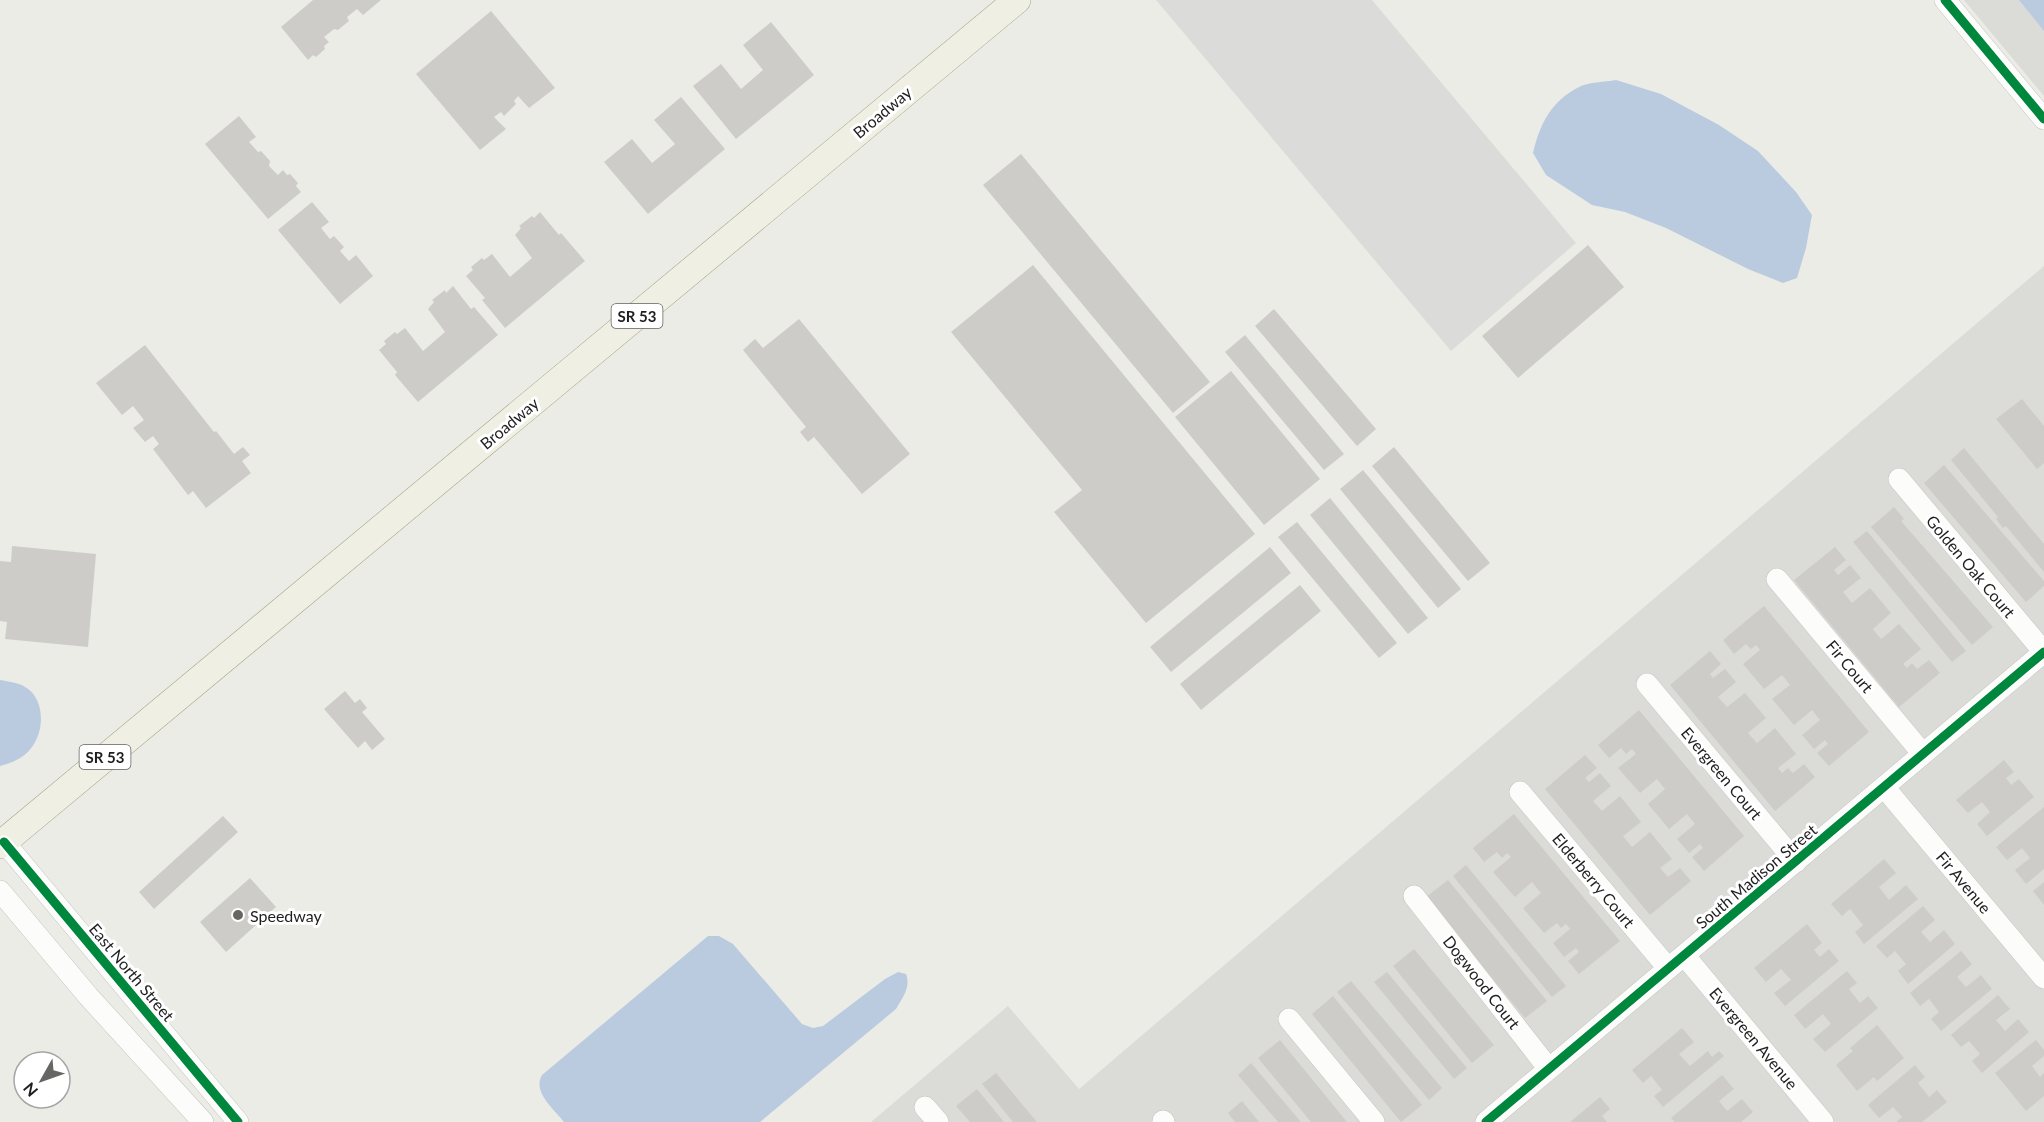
<svg xmlns="http://www.w3.org/2000/svg" width="2044" height="1122" viewBox="0 0 2044 1122" font-family="Lato,sans-serif">
	<style>
		.residential { fill: #dbdbd8 }
		.parking { fill: #dbdbd9 }
		.water { fill: #bacbdf }
		.building { fill: #cdccc8 }
		.lines { fill: none; stroke-linecap: round; stroke-linejoin: round }
		.minor-casing { stroke: #c5c5c3; stroke-width: 22 }
		.major-casing { stroke: #a2a283; stroke-width: 28 }
		.minor { stroke: #fcfcfb; stroke-width: 21 }
		.major { stroke: #f0efe4; stroke-width: 27 }
		.cycleway-casing { stroke: #fff; stroke-width: 13 }
		.cycleway { stroke: #00873e; stroke-width: 9 }
		.poi-dot { fill: #666664; stroke: #fff; stroke-width: 2 }
		.labels { text-anchor: middle; dominant-baseline: central; stroke-width: 6; stroke-linejoin: round; paint-order: stroke }
		.shield { fill: #fff; stroke: #626262; stroke-width: 1.5 }
		.shield-label { font-size: 15px; font-weight: bold; fill: #1e1e1e }
		.street-label { font-size: 16px; fill: #1e1e1e; stroke: #fff }
		.poi-label { font-size: 16px; fill: #1e1e1e; stroke: #fff; text-anchor: start }
	</style>
	<rect width="100%" height="100%" fill="#ecece7"/>
	<!-- residential -->
	<path class="residential" d="M1964 0H2044V96Z
		M2044 266V1122H871L1008 1006 1079 1089Z"/>
	<!-- parking -->
	<path class="parking" d="M1156 0H1372L1576 243 1451 351Z"/>
	<!-- water -->
	<path class="water" d="M2019 0H2044V31Z
		M1616 80 1661 94 1719 125 1758 151 1796 192 1812 215 1806 248 1797 278 1783 283 1748 269 1666 228 1625 212 1592 205 1546 175 1533 153C1540 124 1551 101 1579 87 1589 82 1605 82 1616 80Z
		M0 680C6 681 13 682 19 684 45 693 46 728 32 747 24 758 12 763 0 766Z
		M708 936H719L733 944 802 1024 813 1028 823 1026 885 979 898 972 906 974C911 987 903 997 896 1009L760 1122H564C554 1109 532 1092 542 1075Z"/>
	<!-- building -->
	<path class="building" d="M313 0H381L363 15 357 9 347 17 349 21 338 30 334 29 324 37 329 42 324 46 325 49 316 57 313 55 308 60 281 27Z
		M491 11 555 88 529 108 518 96 514 101 516 104 504 116 501 112 494 117 506 129 480 150 416 74Z
		M771 22 814 75 736 139 693 86 721 64 741 89 763 70 743 45Z
		M681 97 725 149 648 214 604 162 632 139 652 163 675 144 654 120Z
		M239 116 256 137 249 142 258 152 261 151 270 161 269 166 278 175 283 170 287 175 290 174 298 183 296 186 301 192 268 219 205 144Z
		M1021 154 1210 382 1173 413 983 185Z
		M312 202 329 222 321 228 330 239 334 236 344 247 340 251 349 261 356 255 373 276 340 304 278 230Z
		M540 212 559 235 561 233 585 261 505 328 482 300 485 298 466 276 473 270 471 267 482 258 484 260 492 254 510 277 532 258 515 235 521 228 519 226 532 216 534 218Z
		M1588 245 1624 287 1518 378 1482 336Z
		M1033 265 1255 534 1146 623 1054 512 1082 490 951 332Z
		M453 286 471 309 474 307 498 335 418 402 395 375 397 372 379 350 386 344 384 341 395 332 397 334 405 328 423 351 445 332 428 309 434 302 432 300 445 290 446 293Z
		M1274 309 1376 429 1357 446 1255 326Z
		M799 319 910 454 862 494 814 437 808 442 800 432 806 427 743 350 755 339 763 348Z
		M1245 335 1344 454 1324 470 1225 352Z
		M145 345 214 432 216 431 234 454 243 447 250 455 242 461 251 473 206 508 193 491 188 495 153 449 159 444 153 436 145 442 133 428 144 420 133 406 122 415 96 383Z
		M1231 371 1320 479 1264 525 1175 417Z
		M2022 399 2044 426V463L2037 469 1996 419Z
		M1394 447 1490 563 1468 581 1372 466Z
		M1964 448 2044 544V572L2006 526 2003 528 1996 519 1998 517 1951 460Z
		M1944 465 2044 581V586L2026 602 1924 483Z
		M1363 470 1461 589 1438 608 1340 489Z
		M1330 498 1428 618 1408 634 1310 515Z
		M1894 507 1904 519 1901 521 1993 627 1972 645 1871 527Z
		M1297 522 1397 643 1379 658 1278 537Z
		M1867 531 1966 651 1952 662 1853 542Z
		M12 546 96 554 88 647 5 639 7 622 0 621V561L11 562Z
		M1270 547 1291 573 1171 672 1150 647Z
		M1835 547 1846 560 1834 570 1838 575 1850 565 1861 578 1843 592 1852 603 1870 588 1891 613 1873 629 1881 639 1899 624 1921 649 1903 664 1907 668 1912 663 1917 669 1929 660 1940 673 1899 707 1794 580Z
		M1300 585 1321 611 1201 710 1180 684Z
		M1764 606 1869 732 1829 766 1817 753 1828 744 1825 740 1814 749 1802 735 1820 720 1812 710 1794 725 1772 699 1790 685 1782 675 1764 689 1743 664 1760 650 1756 645 1751 649 1746 644 1734 654 1723 640Z
		M1710 651 1721 664 1710 674 1713 678 1725 669 1736 682 1718 697 1727 707 1745 693 1766 718 1748 733 1757 743 1775 728 1796 754 1778 768 1782 773 1788 768 1793 773 1804 764 1815 777 1775 811 1670 685Z
		M345 691 355 703 360 699 367 708 362 712 385 739 372 750 365 741 358 748 324 709Z
		M1639 710 1744 836 1704 871 1692 857 1703 848 1700 844 1689 853 1677 839 1695 824 1687 814 1669 829 1648 804 1665 789 1657 779 1640 793 1618 768 1636 754 1632 749 1626 754 1621 748 1609 758 1598 745Z
		M1585 755 1597 768 1585 778 1589 782 1600 773 1611 786 1593 801 1602 811 1620 796 1641 822 1623 836 1632 847 1650 832 1672 859 1660 868 1668 877 1680 868 1691 881 1650 915 1545 789Z
		M2004 760 2014 772 2006 778 2011 785 2019 779 2034 797 1987 836 1977 824 1990 812 1982 802 1968 813 1956 800Z
		M2044 807V869L2026 884 2015 870 2030 858 2022 848 2007 860 1996 847Z
		M1514 814 1620 941 1579 974 1568 961 1579 952 1576 948 1564 957 1553 943 1570 929 1566 924 1561 928 1557 923 1544 933 1523 908 1541 893 1532 882 1515 897 1493 872 1511 857 1507 853 1502 858 1497 852 1484 862 1473 848Z
		M223 816 238 832 154 909 139 892Z
		M1884 859 1896 873 1879 887 1889 900 1906 885 1918 899 1864 944 1855 932 1863 925 1850 909 1842 916 1831 904Z
		M1466 865 1566 986 1552 997 1453 876Z
		M250 878 276 907 226 952 200 922Z
		M1448 880 1547 1001 1525 1018 1426 897Z
		M2044 882V905L2033 891Z
		M1923 906 1935 920 1921 932 1930 942 1944 930 1955 944 1908 984 1898 971 1906 964 1895 951 1887 958 1876 946Z
		M1807 924 1822 943 1814 950 1820 957 1829 949 1839 961 1785 1006 1774 993 1791 980 1781 969 1766 982 1754 968Z
		M1414 949 1494 1045 1472 1063 1393 966Z
		M1961 951 1972 964 1957 977 1966 987 1981 975 1992 989 1941 1031 1931 1019 1939 1012 1929 999 1920 1006 1910 993Z
		M1847 971 1857 983 1849 989 1860 1003 1868 996 1878 1008 1825 1052 1813 1039 1831 1024 1823 1014 1805 1029 1794 1015Z
		M1387 972 1467 1068 1454 1079 1374 982Z
		M1351 981 1442 1088 1429 1100 1337 992Z
		M1998 995 2010 1009 1996 1020 2005 1031 2018 1019 2029 1032 1982 1073 1972 1061 1980 1054 1969 1041 1961 1047 1951 1035Z
		M1333 996 1422 1105 1401 1122 1312 1014Z
		M1877 1025 1904 1058 1877 1081 1874 1077 1857 1091 1836 1065 1853 1051 1850 1048Z
		M1682 1028 1694 1042 1679 1054 1690 1066 1708 1051 1712 1057 1719 1051 1724 1056 1663 1107 1654 1096 1662 1090 1651 1076 1643 1083 1632 1070Z
		M1280 1040 1347 1122H1311L1258 1058Z
		M2036 1040 2044 1050V1056L2032 1066 2040 1077 2044 1073V1096L2026 1111 1995 1073Z
		M1251 1063 1301 1122H1278L1238 1075Z
		M1915 1065 1925 1077 1918 1083 1929 1097 1937 1090 1947 1102 1922 1122H1896L1902 1117 1893 1107 1879 1118 1868 1105Z
		M996 1073 1037 1122H1013L982 1084Z
		M1722 1075 1734 1089 1719 1101 1727 1111 1742 1099 1753 1112 1741 1122H1675L1671 1118Z
		M977 1089 1004 1122H970L956 1106Z
		M1600 1097 1610 1109 1602 1116 1607 1122H1570Z
		M1242 1101 1259 1122H1235L1228 1113Z"/>
	<g class="lines">
		<defs>
			<path id="minor" d="M1945 0 2044 119
				M1899 479 2044 652
				M1777 579 1923 754
				M1647 684 1796 862
				M1884 787 2044 978
				M1520 792 1668 968
				M4 842 238 1122
				M0 891 89 997 203 1122
				M1414 896 1549 1069
				M1684 955 1823 1122
				M1289 1019 1374 1122
				M925 1107 938 1122
				M1163 1121 1164 1122
				M1486 1122 2044 652"/>
			<path id="major" d="M0 845 1017 0"/>
		</defs>
		<!-- minor casing -->
		<use href="#minor" class="minor-casing"/>
		<!-- major casing -->
		<use href="#major" class="major-casing"/>
		<!-- minor -->
		<use href="#minor" class="minor"/>
		<!-- major -->
		<use href="#major" class="major"/>
		<defs>
			<path id="cycleway" d="M1945 0 2044 119
				M4 842 238 1122
				M1486 1122 2044 652"/>
		</defs>
		<!-- cycleway casing -->
		<use href="#cycleway" class="cycleway-casing"/>
		<!-- cycleway -->
		<use href="#cycleway" class="cycleway"/>
	</g>
	<!-- markers -->
	<circle class="poi-dot" cx="238" cy="915" r="6"/>
	<g class="labels">
		<!-- shield labels -->
		<g class="shield">
			<rect x="611.5" y="304" width="51" height="24" rx="4.5"/>
			<rect x="79.5" y="745" width="51" height="24" rx="4.5"/>
		</g>
		<g class="shield-label">
			<text x="637" y="316">SR 53</text>
			<text x="105" y="757">SR 53</text>
		</g>
		<!-- street labels -->
		<g class="street-label">
			<text transform="translate(882 112) rotate(-40)">Broadway</text>
			<text transform="translate(509 423) rotate(-40)">Broadway</text>
			<text transform="translate(1971 566) rotate(50)">Golden Oak Court</text>
			<text transform="translate(1850 666) rotate(50)">Fir Court</text>
			<text transform="translate(1722 773) rotate(50)">Evergreen Court</text>
			<text transform="translate(1756 876) rotate(-40)">South Madison Street</text>
			<text transform="translate(1594 880) rotate(50)">Elderberry Court</text>
			<text transform="translate(1964 882) rotate(50)">Fir Avenue</text>
			<text transform="translate(132 972) rotate(50)">East North Street</text>
			<text transform="translate(1482 982) rotate(52)">Dogwood Court</text>
			<text transform="translate(1754 1038) rotate(50)">Evergreen Avenue</text>
		</g>
		<!-- poi labels -->
		<g class="poi-label">
			<text x="250" y="915">Speedway</text>
		</g>
	</g>
	<!-- north arrow -->
	<g transform="translate(42 1080) rotate(230)"><circle r="28" fill="#ffffff" stroke="#a5a5a5" stroke-width="1.5"/>
	<path d="M0-4.5L10 22L0 15L-10 22Z" fill="#666664"/>
	<text y="-9" font-size="16" font-weight="bold" text-anchor="middle" fill="#1e1e1e">N</text>
	</g>
</svg>
